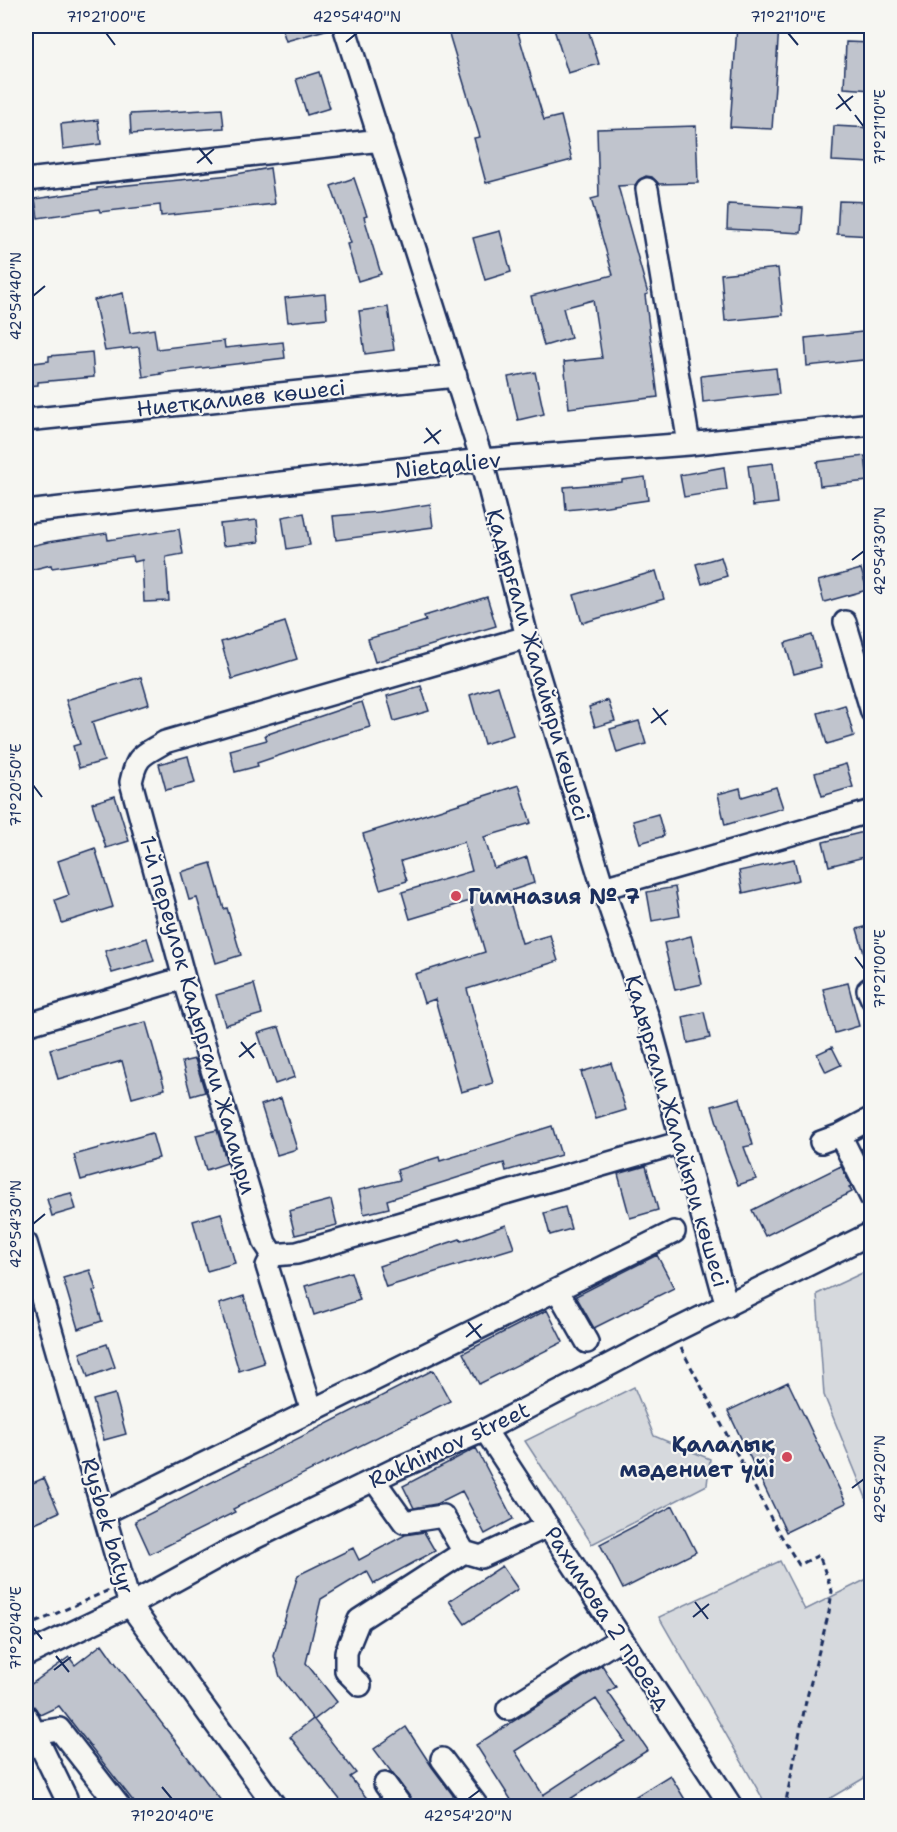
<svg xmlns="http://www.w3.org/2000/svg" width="897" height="1832" viewBox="0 0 897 1832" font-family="'Shantell Sans',sans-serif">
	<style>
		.green { fill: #d6d9dd; stroke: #78849e; stroke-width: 1.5 }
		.building { fill: #c0c4cd; stroke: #1b2f5e; stroke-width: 1.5; fill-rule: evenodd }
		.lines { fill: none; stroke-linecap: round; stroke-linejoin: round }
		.minor-casing { stroke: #1b2f5e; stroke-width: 26 }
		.path { stroke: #1b2f5e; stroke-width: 3; stroke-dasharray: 6 4.5; stroke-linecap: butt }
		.minor { stroke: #f6f6f2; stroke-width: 21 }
		.ticks { fill: none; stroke: #1b2f5e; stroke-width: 2 }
		.poi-dot { fill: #d1495b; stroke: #f6f6f2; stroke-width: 2 }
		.labels { text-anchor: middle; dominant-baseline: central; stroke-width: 4.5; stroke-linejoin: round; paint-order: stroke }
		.street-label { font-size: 22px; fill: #1b2f5e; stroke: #f6f6f2 }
		.poi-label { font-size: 22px; font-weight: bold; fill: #1b2f5e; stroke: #f6f6f2; text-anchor: start }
		.neatline { fill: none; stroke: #1b2f5e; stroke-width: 2 }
		.ticks-label { font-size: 15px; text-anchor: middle; fill: #1b2f5e }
	</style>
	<rect width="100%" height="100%" fill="#f6f6f2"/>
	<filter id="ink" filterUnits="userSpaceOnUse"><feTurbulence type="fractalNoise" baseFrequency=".0167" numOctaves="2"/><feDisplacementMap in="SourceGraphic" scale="12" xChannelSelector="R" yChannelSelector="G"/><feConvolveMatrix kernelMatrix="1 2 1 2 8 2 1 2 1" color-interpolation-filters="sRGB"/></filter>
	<g filter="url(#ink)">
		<!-- green -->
		<path class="green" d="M871 1269V1510L824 1395 817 1294Z
			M634 1387 654 1436 710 1459 707 1485 592 1544 525 1441Z
			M780 1561 805 1610 871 1577V1774L817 1806H767L659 1617Z"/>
		<!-- building -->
		<path class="building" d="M281 26H328L329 29 286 41Z
			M478 26H516L544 120 561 116 572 160 486 183 474 138 480 137 449 34Z
			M553 26H587L599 64 568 73Z
			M737 26H779L772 129 730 127Z
			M846 42 872 43V90L844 88Z
			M319 72 330 108 307 115 296 79Z
			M222 109 224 128 131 134 130 114Z
			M98 120 101 144 63 149 61 124Z
			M696 126 698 183 659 184 652 177 646 176 639 180 635 185 618 186 648 294 645 295 658 397 569 408 564 362 602 358 593 300 563 308 571 338 544 346 531 296 613 275 591 199 599 197 597 129Z
			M834 126 872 128V163L832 161Z
			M270 168 275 204 161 216 160 205 100 212 99 209 38 218 35 199 97 190V188L231 175Z
			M354 178 367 216 364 217 381 274 358 281 347 244 351 243 331 186Z
			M839 201 872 202V236L837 234Z
			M728 204 803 208 801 233 727 229Z
			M500 231 511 272 485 280 473 238Z
			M778 268 783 315 725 321 721 274Z
			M123 293 130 333 154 329 157 349 224 341 225 348 283 342 285 358 160 373 161 374 143 377 139 347 105 351 94 300Z
			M325 294 327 318 288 322 285 298Z
			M388 307 394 350 365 354 359 311Z
			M872 331V359L807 366 805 338Z
			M92 352 94 377 38 382V385L26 386V364L49 361V356Z
			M776 368 779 394 703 402 701 376Z
			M535 372 544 414 518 420 508 377Z
			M865 456 868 481 820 486 817 462Z
			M773 463 778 503 753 506 748 466Z
			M724 467 727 490 684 497 680 475Z
			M645 477 648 500 607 506 566 510 564 487 622 482V480Z
			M430 504 433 527 336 540 333 516 379 512Z
			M304 513 310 545 287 549 282 517Z
			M257 520 259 542 223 546 220 524Z
			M179 529 183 554 166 557 169 601 144 602 142 560 134 562 133 556 52 568 51 565 26 571V547L48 542 107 533 108 540Z
			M721 557 727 576 702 584 696 564Z
			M861 569 867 590 824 602 818 581Z
			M656 571 664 599 582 623 574 595Z
			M487 597 496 626 375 662 368 639 426 621 424 616Z
			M285 622 297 659 232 679 221 642Z
			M812 635 821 667 794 674 785 643Z
			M141 677 149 704 92 722 104 761 79 768 73 746 80 744 66 700Z
			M421 686 429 711 394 721 387 696Z
			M498 686 513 735 484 744 470 695Z
			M608 700 615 721 595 727 589 707Z
			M362 702 370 727 319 742 257 763 258 766 235 772 230 750 267 740 265 735Z
			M845 705 854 736 827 744 818 713Z
			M639 721 646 744 617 753 610 729Z
			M188 756 195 783 166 790 159 764Z
			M846 764 853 787 822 796 815 773Z
			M519 785 531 823 484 837 494 868 527 857 534 883 507 892 522 943 550 935 558 961 467 989 493 1083 461 1092 435 999 424 1003 415 974 485 952 470 901 410 919 402 892 472 871 464 842 401 861 407 881 380 889 363 834Z
			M776 787 783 808 725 825 718 794 740 788 742 797Z
			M115 796 129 841 106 848 92 803Z
			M658 814 664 836 640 843 633 821Z
			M872 830V855L829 866 823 842Z
			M95 848 113 907 62 923 55 900 69 895 58 861Z
			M794 859 799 880 743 893 739 871Z
			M211 863 224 909 227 908 241 955 216 963 197 898 189 900 181 872Z
			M675 887 680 916 652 921 647 892Z
			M872 925V967H868L857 929Z
			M691 936 702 984 675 990 664 943Z
			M147 938 154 961 112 973 105 951Z
			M848 983 859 1026 835 1033 823 989Z
			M254 984 262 1014 225 1025 216 995Z
			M704 1012 710 1038 688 1043 683 1017Z
			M146 1022 165 1089 132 1098 122 1061 58 1079 50 1049Z
			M279 1027 295 1077 275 1084 258 1033Z
			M832 1047 841 1065 826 1072 817 1054Z
			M195 1059 205 1092 191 1096 182 1062Z
			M611 1063 626 1110 596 1119 581 1072Z
			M281 1098 297 1149 277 1155 261 1105Z
			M740 1098 753 1145 744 1147 756 1179 738 1185 726 1153 712 1106Z
			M552 1126 561 1155 506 1171 504 1163 387 1200 389 1208 364 1214 359 1190 400 1180 397 1170 439 1157 440 1161Z
			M217 1130 227 1163 206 1170 196 1135Z
			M152 1133 159 1158 81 1180 74 1155Z
			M872 1144V1169L861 1149Z
			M646 1166 658 1210 630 1218 618 1174Z
			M841 1166 851 1186 849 1187 852 1192 765 1236 752 1210Z
			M71 1193 76 1209 52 1216 47 1199Z
			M331 1200 337 1225 295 1235 289 1211Z
			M565 1207 571 1229 550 1235 544 1213Z
			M221 1213 235 1263 207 1271 193 1221Z
			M506 1225 514 1248 386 1287 379 1266 460 1239 461 1241Z
			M657 1255 674 1288 594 1328 576 1296Z
			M90 1270 96 1290 93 1291 102 1321 78 1329 63 1278Z
			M351 1272 360 1300 314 1315 305 1286Z
			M244 1296 264 1363 239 1371 219 1304Z
			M547 1310 563 1342 479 1384 463 1353Z
			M107 1344 115 1367 88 1377 80 1353Z
			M433 1370 450 1401 233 1509 235 1512 150 1554 135 1521Z
			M788 1382 846 1503 786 1532 728 1411Z
			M115 1394 126 1434 104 1440 93 1400Z
			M476 1448 513 1519 485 1534 462 1491 436 1504 414 1508 403 1486Z
			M44 1478 59 1512 26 1527V1486Z
			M673 1506 696 1552 623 1589 600 1544Z
			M424 1532 435 1551 374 1584 367 1571 321 1599 306 1663 337 1702 314 1720 356 1773 350 1777 373 1806H345L290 1737 313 1719 280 1677 274 1656 298 1575 353 1548 359 1560 405 1535Z
			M502 1566 518 1589 465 1624 449 1601Z
			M102 1644 114 1661 225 1806H137L59 1706 40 1715 34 1706 26 1703V1688L69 1657 75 1665Z
			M602 1665 616 1687 608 1692 648 1750 559 1806H515L476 1745ZM596 1699 625 1741 543 1795 515 1751Z
			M406 1727 432 1767 461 1806H414L411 1798 374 1749Z
			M670 1775 689 1806H620Z"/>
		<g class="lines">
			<defs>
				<path id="minor" d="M344 26 482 460 527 637 603 888 648 1018 727 1306
					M26 180 381 140
					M647 189 689 444
					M26 420 456 376
					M26 512 482 460 689 444 872 424
					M845 622 872 712
					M527 637 165 742C142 756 137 754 131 782L184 978 265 1243 273 1255 297 1253 682 1142
					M603 888 872 811
					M872 987 868 990 872 999
					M26 1025 184 978
					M840 1135 872 1199
					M821 1142 840 1135 872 1118
					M26 1243 130 1605 275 1806
					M273 1255 267 1266 312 1411
					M558 1291 587 1342
					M485 1430 731 1806
					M374 1480 404 1522 443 1516 464 1552
					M104 1513 674 1232
					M26 1655 130 1605 232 1549 394 1470 485 1430 672 1332 872 1233
					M360 1685 346 1671V1652L359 1620 464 1552 481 1557 548 1526
					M508 1709 621 1638
					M26 1716 66 1798
					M26 1737 34 1733 59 1729 119 1806
					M442 1759 477 1806
					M385 1784 401 1806"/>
			</defs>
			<!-- minor casing -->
			<use href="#minor" class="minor-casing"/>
			<!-- path -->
			<path class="path" d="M681 1348 774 1524 799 1565 819 1555 832 1591 829 1612 806 1701 785 1806
				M26 1627 109 1590"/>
			<!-- minor -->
			<use href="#minor" class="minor"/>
		</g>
	</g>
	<!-- ticks -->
	<path class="ticks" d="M106 33 115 45M788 33 798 45M346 42 357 33M838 94 851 111M836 109 853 96M855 115 864 127M199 148 212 164M197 163 214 149M33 296 45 286M426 428 439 444M424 443 441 430M852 560 864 551M653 708 666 725M651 723 668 710M33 785 42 797M855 957 864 969M241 1042 254 1058M239 1057 256 1043M33 1224 45 1214M468 1322 481 1338M466 1337 482 1324M852 1488 864 1479M695 1602 708 1619M693 1617 709 1604M33 1628 42 1639M56 1656 69 1672M54 1670 71 1657M162 1787 172 1799M468 1799 480 1790"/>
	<!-- markers -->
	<g class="poi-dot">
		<circle cx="456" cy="896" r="6"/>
		<circle cx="787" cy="1457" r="6"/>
	</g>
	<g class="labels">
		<!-- street labels -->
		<g class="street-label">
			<text transform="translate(241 398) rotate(-6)">Ниетқалиев көшесі</text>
			<text transform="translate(448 465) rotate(-6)">Nietqaliev</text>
			<text transform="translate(538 665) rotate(74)">Қадырғали Жалайыри көшесі</text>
			<text transform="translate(198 1015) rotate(74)">1-й переулок Кадыргали Жалаири</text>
			<text transform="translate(677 1131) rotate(74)">Қадырғали Жалайыри көшесі</text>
			<text transform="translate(449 1445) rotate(-25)">Rakhimov street</text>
			<text transform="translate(108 1526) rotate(74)">Rysbek batyr</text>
			<text transform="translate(608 1618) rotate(57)">Рахимова 2 проезд</text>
		</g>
		<!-- poi labels -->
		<g class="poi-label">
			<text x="468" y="896">Гимназия № 7</text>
			<text x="775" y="1444" text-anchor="end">Қалалық<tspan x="775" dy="25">мәдениет үйі</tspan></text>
		</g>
	</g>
	<!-- margin -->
	<rect width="897" height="1832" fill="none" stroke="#f6f6f2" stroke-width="66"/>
	<rect x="33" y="33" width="831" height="1766" class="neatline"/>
	<g class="ticks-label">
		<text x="106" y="22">71°21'00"E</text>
		<text x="357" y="22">42°54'40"N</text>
		<text x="788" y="22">71°21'10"E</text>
		<text transform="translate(880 127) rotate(-90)" y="5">71°21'10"E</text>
		<text transform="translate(16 296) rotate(-90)" y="5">42°54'40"N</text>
		<text transform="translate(880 551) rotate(-90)" y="5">42°54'30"N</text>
		<text transform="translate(16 785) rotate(-90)" y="5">71°20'50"E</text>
		<text transform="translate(880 969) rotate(-90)" y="5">71°21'00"E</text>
		<text transform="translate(16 1224) rotate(-90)" y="5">42°54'30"N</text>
		<text transform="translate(880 1479) rotate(-90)" y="5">42°54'20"N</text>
		<text transform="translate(16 1628) rotate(-90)" y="5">71°20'40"E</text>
		<text x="172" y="1821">71°20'40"E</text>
		<text x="468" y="1821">42°54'20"N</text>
	</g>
</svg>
